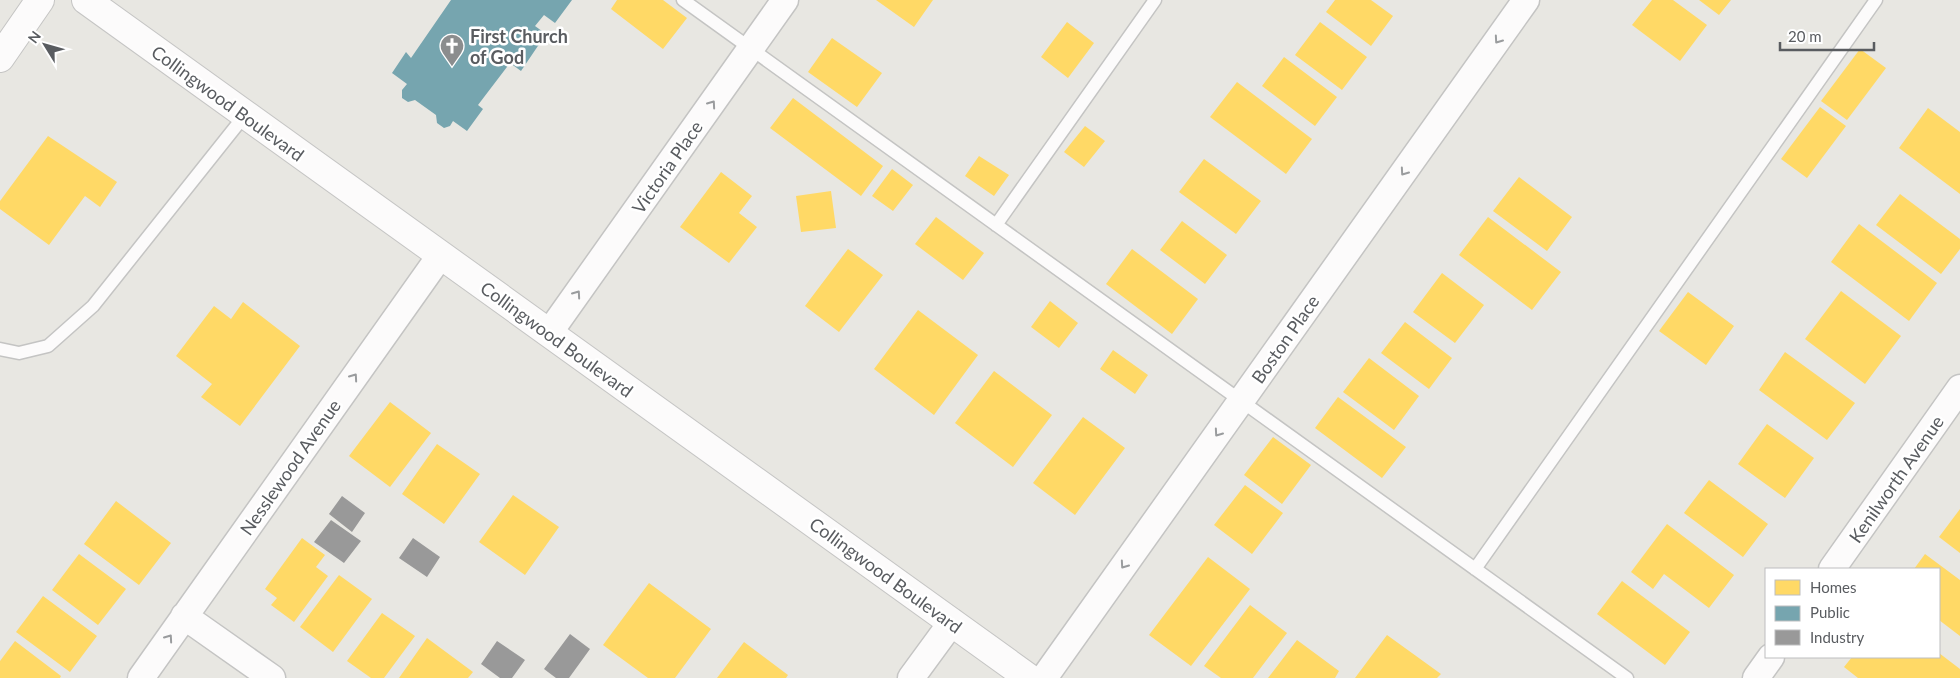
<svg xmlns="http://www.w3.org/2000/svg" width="1960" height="678" viewBox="0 0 1960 678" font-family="Lato,sans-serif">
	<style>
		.homes { fill: #ffd966 }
		.public { fill: #76a5af }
		.industry { fill: #999 }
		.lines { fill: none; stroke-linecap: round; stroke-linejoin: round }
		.lane-casing { stroke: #c4c4c3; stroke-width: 15 }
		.street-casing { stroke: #c4c4c3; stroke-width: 29 }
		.secondary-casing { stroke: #c5c5c4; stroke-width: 30 }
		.lane { stroke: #fcfbfb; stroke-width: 12 }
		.street { stroke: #fcfbfb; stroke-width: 26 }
		.secondary { stroke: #fcfbfb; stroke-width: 28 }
		.oneway { stroke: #9a9c9e }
		.labels { text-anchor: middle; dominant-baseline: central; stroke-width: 5; stroke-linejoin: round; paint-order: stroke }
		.poi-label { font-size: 18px; font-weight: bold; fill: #595c60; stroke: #fff; text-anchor: start }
		.street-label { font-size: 18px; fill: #595c60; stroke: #fff }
	</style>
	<rect width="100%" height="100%" fill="#e8e7e2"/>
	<!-- homes -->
	<path class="homes" d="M617 0H663L687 18 663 49 611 9Z
		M876 0H933L914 27Z
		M1335 0H1371L1393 16 1371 46 1326 12Z
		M1652 0H1673L1707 25 1680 61 1632 25Z
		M1699 0H1731L1719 15Z
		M1067 22 1094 43 1068 78 1041 57Z
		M1320 22 1367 57 1342 90 1295 55Z
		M832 38 882 73 857 107 808 72Z
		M1860 49 1886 68 1847 120 1821 101Z
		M1284 57 1337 97 1315 126 1262 86Z
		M1237 82 1312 139 1286 174 1210 117Z
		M793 98 883 166 861 196 770 128Z
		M1820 107 1846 126 1807 178 1781 159Z
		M1928 108 1960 132V194L1899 148Z
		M1085 126 1105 141 1084 167 1064 152Z
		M48 136 117 182 100 207 85 196 49 245 0 209V201Z
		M979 156 1009 175 994 196 965 176Z
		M1204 159 1261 201 1236 234 1179 192Z
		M892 169 913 185 893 211 872 196Z
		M721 172 752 196 739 213 757 227 729 263 680 227Z
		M1519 177 1572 217 1547 251 1493 211Z
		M831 191 836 228 801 232 796 196Z
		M1900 194 1960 239V249L1941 274 1876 225Z
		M936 217 984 253 963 280 915 244Z
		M1488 217 1561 272 1532 310 1459 255Z
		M1182 221 1227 255 1205 284 1160 250Z
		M1859 224 1937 283 1909 321 1831 262Z
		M848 249 883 275 839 332 805 306Z
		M1132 249 1198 299 1172 334 1106 284Z
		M1442 273 1484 305 1455 343 1413 312Z
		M1841 291 1901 336 1865 384 1805 339Z
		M1688 292 1734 326 1706 365 1659 331Z
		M1050 301 1078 323 1059 348 1031 327Z
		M243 302 300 346 240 426 201 397 212 384 176 356 214 306 231 319Z
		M918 310 978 355 934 415 874 369Z
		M1405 322 1452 358 1429 389 1381 353Z
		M1113 350 1148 375 1135 394 1100 369Z
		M1785 352 1855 403 1827 440 1759 390Z
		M1369 358 1419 396 1394 430 1343 392Z
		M994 371 1052 415 1013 467 955 423Z
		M1338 397 1406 447 1382 478 1315 428Z
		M390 402 431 433 390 487 349 456Z
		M1083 417 1125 448 1075 515 1033 483Z
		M1767 424 1814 458 1785 498 1738 464Z
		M1273 437 1311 465 1282 504 1244 475Z
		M437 444 480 474 444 524 402 494Z
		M1709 480 1768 524 1743 557 1684 513Z
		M1245 485 1283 513 1252 554 1214 525Z
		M513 495 559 527 525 575 479 542Z
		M116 501 171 543 139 585 84 544Z
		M1960 509V553L1939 537Z
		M1667 524 1734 575 1709 608 1664 574 1653 589 1631 572Z
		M302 538 325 555 316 567 328 576 294 622 271 605 277 598 265 589Z
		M79 554 126 589 98 625 52 590Z
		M1925 554 1960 580V636L1939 620V569H1914Z
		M1208 557 1250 589 1191 666 1149 635Z
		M339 575 372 599 333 652 300 627Z
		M1622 581 1690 632 1665 665 1597 614Z
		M649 583 711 629 675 678H648L603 645Z
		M43 596 97 636 70 672 16 632Z
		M1250 605 1287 633 1253 678H1221L1204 666Z
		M382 613 415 636 384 678H371L347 661Z
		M1387 635 1441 674 1437 678H1355Z
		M427 638 473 672 468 678H399Z
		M1297 640 1339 671 1335 678H1268Z
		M15 641 61 676 60 678H0V661Z
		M744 642 788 675 786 678H717Z
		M1939 653 1960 669V678H1858L1844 667 1852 657H1939Z"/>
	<!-- public -->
	<path class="public" d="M451 0H572L555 23 544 15 535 26 546 34 521 71 510 63 478 105 483 109 467 131 453 121 450 126 444 128 437 123 436 115 415 100 408 102 402 98V90L407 84 392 73 406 52 411 58Z"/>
	<!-- industry -->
	<path class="industry" d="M342 496 365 513 352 532 329 514Z
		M331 520 361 541 344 563 314 542Z
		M413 538 440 557 427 577 399 558Z
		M570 634 590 649 569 678H556L544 669Z
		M497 641 525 660 512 678H500L481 664Z"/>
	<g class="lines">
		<defs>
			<path id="lane" d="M683 0 1627 678
				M996 225 1155 0
				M0 349 19 353 48 346 93 306 245 115
				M1475 569 1876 0"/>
			<path id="street" d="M549 333 785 0
				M1832 569 1960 388
				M184 616 272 678
				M141 678 440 256
				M911 678 952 622
				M1044 678 1526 0
				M1756 678 1771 657"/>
			<path id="secondary" d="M86 0 1029 678
				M0 58 40 0"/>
		</defs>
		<!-- lane casing -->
		<use href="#lane" class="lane-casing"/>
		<!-- street casing -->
		<use href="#street" class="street-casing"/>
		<!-- secondary casing -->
		<use href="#secondary" class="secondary-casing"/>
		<!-- lane -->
		<use href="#lane" class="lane"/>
		<!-- street -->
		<use href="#street" class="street"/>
		<!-- secondary -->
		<use href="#secondary" class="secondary"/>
	</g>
	<!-- one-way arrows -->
	<defs><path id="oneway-chevron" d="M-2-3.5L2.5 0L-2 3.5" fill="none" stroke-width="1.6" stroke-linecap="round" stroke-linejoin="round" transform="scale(1.25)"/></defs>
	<g class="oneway">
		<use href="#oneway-chevron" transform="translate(1498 40) rotate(125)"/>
		<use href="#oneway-chevron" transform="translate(712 104) rotate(-55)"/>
		<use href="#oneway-chevron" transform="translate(1404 172) rotate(125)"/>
		<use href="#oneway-chevron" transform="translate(577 294) rotate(-55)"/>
		<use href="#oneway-chevron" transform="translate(354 377) rotate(-55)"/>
		<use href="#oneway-chevron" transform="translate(1218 433) rotate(125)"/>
		<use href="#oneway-chevron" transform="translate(1124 565) rotate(125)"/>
		<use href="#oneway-chevron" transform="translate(169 638) rotate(-55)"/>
	</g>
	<!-- icons -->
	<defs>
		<symbol id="church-pin" viewBox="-11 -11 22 30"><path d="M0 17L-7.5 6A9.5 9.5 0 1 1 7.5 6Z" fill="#8b8d8e" stroke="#fff"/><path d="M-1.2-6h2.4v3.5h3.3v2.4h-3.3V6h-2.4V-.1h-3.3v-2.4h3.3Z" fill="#fff"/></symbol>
	</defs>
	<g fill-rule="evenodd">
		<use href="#church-pin" x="438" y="32" width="28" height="38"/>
	</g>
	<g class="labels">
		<!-- poi labels -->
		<g class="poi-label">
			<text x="470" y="36">First Church<tspan x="470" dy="21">of God</tspan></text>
		</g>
		<!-- street labels -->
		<g class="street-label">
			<text transform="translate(228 103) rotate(36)">Collingwood Boulevard</text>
			<text transform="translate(667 167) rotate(-55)">Victoria Place</text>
			<text transform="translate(557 339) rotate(36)">Collingwood Boulevard</text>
			<text transform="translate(1285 339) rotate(-55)">Boston Place</text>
			<text transform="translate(290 467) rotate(-55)">Nesslewood Avenue</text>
			<text transform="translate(1896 479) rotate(-55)">Kenilworth Avenue</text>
			<text transform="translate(886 575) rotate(36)">Collingwood Boulevard</text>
		</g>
	</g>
	<!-- legend -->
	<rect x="1765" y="568" width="175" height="90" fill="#ffffff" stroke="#bdbebf"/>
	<rect x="1775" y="580" width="25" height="15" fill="#ffd966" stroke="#bdbebf"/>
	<text x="1810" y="593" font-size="15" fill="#595c60">Homes</text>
	<rect x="1775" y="606" width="25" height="15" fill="#76a5af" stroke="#bdbebf"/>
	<text x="1810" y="618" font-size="15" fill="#595c60">Public</text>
	<rect x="1775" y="630" width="25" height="15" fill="#999999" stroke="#bdbebf"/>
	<text x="1810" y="643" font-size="15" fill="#595c60">Industry</text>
	<!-- north arrow -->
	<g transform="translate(45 45) rotate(307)" stroke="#ffffff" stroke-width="4" paint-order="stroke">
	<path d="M0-4L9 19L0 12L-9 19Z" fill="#595c60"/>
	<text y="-8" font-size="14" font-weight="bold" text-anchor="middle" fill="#595c60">N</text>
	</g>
	<!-- scale -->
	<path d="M1780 42v8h94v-8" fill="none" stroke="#595c60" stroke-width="2.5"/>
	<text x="1788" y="42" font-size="15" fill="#595c60" stroke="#ffffff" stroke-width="4" paint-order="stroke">20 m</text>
</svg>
